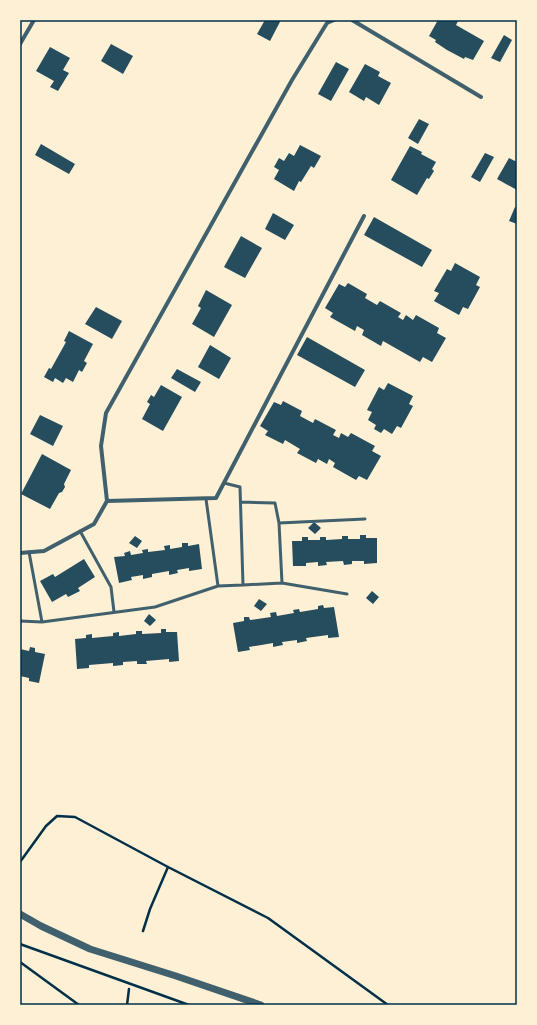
<svg xmlns="http://www.w3.org/2000/svg" width="537" height="1025" viewBox="0 0 537 1025" font-family="Cabin,sans-serif">
	<style>
		.building { fill: #264d5e }
		.lines { fill: none; stroke-linecap: round; stroke-linejoin: round }
		.path { stroke: #003049; stroke-width: 2.5 }
		.service { stroke: #3f606c; stroke-width: 3 }
		.minor { stroke: #3f606c; stroke-width: 4 }
		.tertiary { stroke: #3f606c; stroke-width: 7 }
		.neatline { fill: none; stroke: #003049; stroke-width: 1.5 }
	</style>
	<rect width="100%" height="100%" fill="#fdf0d5"/>
	<!-- building -->
	<path class="building" d="M265 20H281L270 41 257 34Z
		M438 20H457L458 21 456 25 484 41 473 60 465 57 464 59 447 50 435 42 436 40 429 36Z
		M504 35 512 40 500 62 491 58Z
		M111 44 133 56 123 74 101 61Z
		M50 47 70 58 63 70 69 73 58 91 50 87 54 81 36 71Z
		M336 62 349 69 331 101 318 94Z
		M365 64 380 72 378 76 391 83 379 105 366 97 364 101 349 92Z
		M419 119 429 124 418 144 408 138Z
		M41 144 75 164 69 174 35 155Z
		M300 145 321 156 314 168 311 166 301 182 299 181 294 191 274 179 279 170 274 167 279 158 284 161 289 153 294 156Z
		M410 146 422 152 421 154 436 162 432 169 434 171 429 179 427 178 417 195 391 180Z
		M485 153 494 157 480 182 471 177Z
		M509 158 517 162V190L497 179Z
		M515 207 517 208V224L509 221Z
		M273 213 294 225 285 240 265 229Z
		M374 217 432 250 422 267 364 235Z
		M241 236 262 248 245 278 224 267Z
		M455 263 480 277 476 285 480 287 468 309 463 307 459 315 434 301 439 293 434 291 447 269 451 271Z
		M348 283 367 294 365 298 377 305 380 301 401 313 398 317 403 320 406 315 413 320 416 315 439 328 437 333 446 338 432 362 423 357 420 362 383 341 381 346 362 335 364 330 357 326 355 331 330 317 333 313 325 308 339 284 345 287Z
		M206 290 232 305 214 337 192 324 201 308 198 306Z
		M96 307 122 321 112 339 85 324Z
		M69 331 93 344 84 361 87 363 82 372 79 370 73 382 66 378 63 383 55 378 53 382 44 377 49 368 51 369 66 342 64 341Z
		M307 337 365 370 355 387 297 355Z
		M210 345 231 358 219 379 198 367Z
		M177 369 201 382 195 392 171 378Z
		M388 383 413 396 409 404 413 406 401 428 397 426 392 434 384 429 381 433 374 429 376 425 368 420 372 412 367 410 379 387 384 390Z
		M161 385 182 397 163 431 142 419 150 404 147 402 151 395 154 397Z
		M283 401 302 411 300 416 313 423 315 419 336 430 333 435 339 438 341 433 348 437 351 433 375 446 372 451 381 456 367 480 359 476 356 480 333 467 335 463 329 459 327 464 318 459 316 463 297 453 300 449 285 440 283 444 265 435 268 431 260 426 274 402 281 405Z
		M40 415 63 426 53 446 30 434Z
		M42 454 71 470 64 484 65 487 62 492 59 493 50 509 21 494Z
		M314 522 321 528 315 534 308 528Z
		M360 535H366V538H377V563L364 564V561H352V564L344 565 343 561 326 562 327 565 318 566V562L306 563V566H293L292 541H302V537H308V540H320V537H326V540L342 539V536H348V539H360Z
		M135 536 142 541 137 548 129 543Z
		M182 543H188V546L199 544 202 569 189 571V568L177 570 178 573 169 575V571L152 574V577L143 579V575L131 577 132 580 119 583 114 557 125 556 124 553 130 551 131 555 143 553 142 550 148 549V552L165 550 164 546 170 545V549L182 547Z
		M84 559 95 577 78 588 80 591 68 597 66 594 52 602 40 581 53 574 55 577Z
		M372 591 379 597 373 604 366 598Z
		M259 599 267 604 261 611 254 606Z
		M323 605 324 608 334 607 339 637 328 638V635L306 638 307 641 297 643V640L282 642 283 645 273 647V643L249 647 250 650 238 652 233 623 244 621V617H249L250 620 271 617 270 613 276 612 277 616 294 613 293 610 299 609 300 612 318 609V606Z
		M149 614 156 620 150 626 144 621Z
		M161 629H166V632H177L179 661 169 662V659L146 661 147 664H137V661L123 662V665L113 666V663L89 665V668L77 669 75 639 86 638V635L92 634V638L113 636V633L119 632V636L136 634V631H142V634L161 633Z
		M30 647 35 648V652L45 654 39 683 29 681V678L20 676V649L29 651Z"/>
	<g class="lines">
		<!-- path -->
		<path class="path" d="M20 862 46 826 57 816 75 817 168 867 268 918 388 1005
			M143 931 150 909 168 867
			M20 944 189 1005
			M20 962 79 1005
			M127 1005 129 989"/>
		<!-- service -->
		<path class="service" d="M241 502 275 503 279 523
			M80 531 111 587 114 612
			M29 552 42 622 155 607 218 586 206 499
			M282 583 279 523 365 519
			M243 585 282 583 347 594
			M218 586 243 585 240 487 224 483
			M20 621 42 622"/>
		<!-- minor -->
		<path class="minor" d="M352 20 481 97
			M20 44 34 20
			M107 501 216 498 364 216
			M20 553 44 551 94 524 107 501 101 446 106 413 292 80 327 23 334 20"/>
		<!-- tertiary -->
		<path class="tertiary" d="M20 914 41 926 90 949 176 976 261 1005"/>
	</g>
	<!-- border -->
	<rect width="537" height="1025" fill="none" stroke="#fdf0d5" stroke-width="42"/>
	<rect x="21" y="21" width="495" height="983" class="neatline"/>
</svg>
